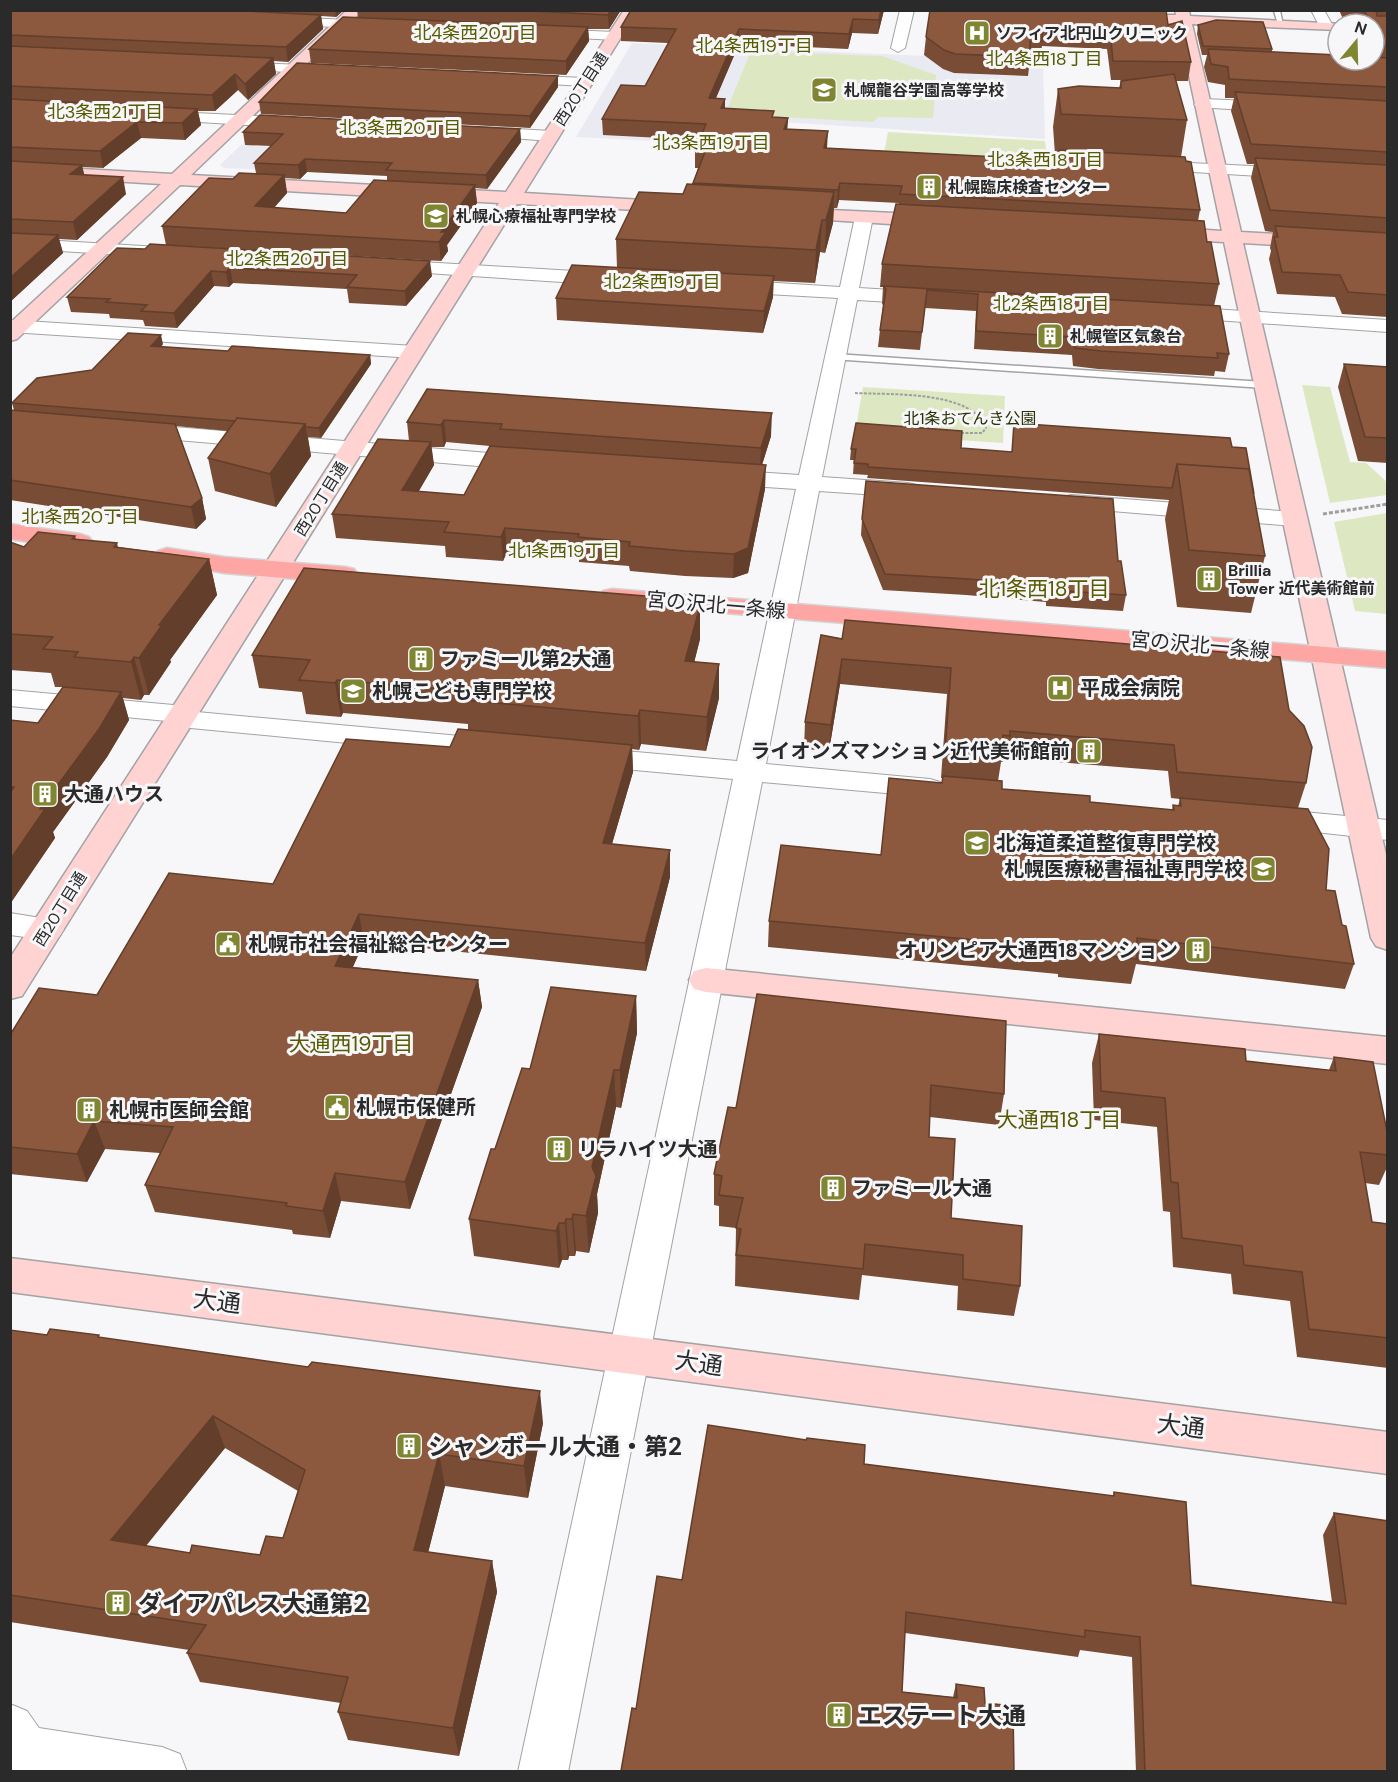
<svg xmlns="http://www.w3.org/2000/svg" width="1398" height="1782" viewBox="0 0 1398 1782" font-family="'DM Sans','Noto Sans JP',sans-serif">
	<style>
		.built { fill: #eaeaf3 }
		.green { fill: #dde8c2 }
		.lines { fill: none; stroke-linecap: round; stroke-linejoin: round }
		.lane-casing { stroke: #a3a3a5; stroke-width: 3 }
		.street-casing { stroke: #a3a3a5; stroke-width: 2 }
		.secondary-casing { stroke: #a3a3a5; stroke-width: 3 }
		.primary-casing { stroke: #d4d4d5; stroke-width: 3 }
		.path-far1 { stroke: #9e9e9f; stroke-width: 2; stroke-dasharray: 3 1.5; stroke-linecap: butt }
		.path { stroke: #9e9e9f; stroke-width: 3; stroke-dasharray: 4 2; stroke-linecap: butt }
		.lane { fill: #fff; fill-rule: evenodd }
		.street { fill: #fff; fill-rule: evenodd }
		.secondary { fill: #fed3d1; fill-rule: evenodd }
		.primary { fill: #fea6a4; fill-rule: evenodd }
		.wall { fill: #784c35; fill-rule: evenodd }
		.shaded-wall { fill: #623e2b }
		.building { fill: #8c583e; stroke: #623e2b; stroke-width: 1.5; fill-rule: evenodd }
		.labels { text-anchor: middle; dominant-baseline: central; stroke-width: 6; stroke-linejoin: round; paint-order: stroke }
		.far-poi-label { font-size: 16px; font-weight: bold; fill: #2a2a2b; stroke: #f7f7f9; text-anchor: start }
		.far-street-label { font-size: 16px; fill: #2a2a2b; stroke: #f7f7f9 }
		.far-park-label { font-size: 16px; fill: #283104; stroke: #f7f7f9 }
		.far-neighbourhood-label { font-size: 18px; fill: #575b02; stroke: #f7f7f9 }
		.street-label { font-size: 20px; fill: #2a2a2b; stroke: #f7f7f9 }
		.poi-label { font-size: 20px; font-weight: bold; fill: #2a2a2b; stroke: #f7f7f9; text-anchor: start }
		.neighbourhood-label { font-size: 21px; fill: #575b02; stroke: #f7f7f9 }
		.near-street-label { font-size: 24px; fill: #2a2a2b; stroke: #f7f7f9 }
		.near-poi-label { font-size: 24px; font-weight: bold; fill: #2a2a2b; stroke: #f7f7f9; text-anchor: start }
	</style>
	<rect width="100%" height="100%" fill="#f7f7f9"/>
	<!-- built -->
	<path class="built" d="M632 43 1043 61 1045 139 733 119 711 144 576 137Z
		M241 145 329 150 309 172 224 168 220 165Z"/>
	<!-- green -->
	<path class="green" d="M751 51 882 56 936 75 933 118 878 117 873 122 744 115 728 107Z
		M888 132 1045 141 1048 161 884 152Z
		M1302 385 1330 387 1350 462 1366 463 1387 482V495L1330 503Z
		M863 387 1005 396 1003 443 855 433Z
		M1387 513V614L1355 611 1334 522Z"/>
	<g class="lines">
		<defs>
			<path id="lane" d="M1274 11H1280L1283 25 1278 24Z
				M835 354 1264 382 1269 385 1264 388 832 359V355Z"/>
			<path id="street" d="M900 10H914L905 48 898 52 891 48Z
				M1311 10H1324L1333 26 1331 29H1321Z
				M280 17 374 21 381 25 374 29 275 24 273 21Z
				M547 29 615 32 622 36 615 40 542 36V30Z
				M233 62 327 66 334 70 327 74 228 69 226 66Z
				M515 75 585 78 592 82 585 86 510 82 508 79 510 76Z
				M1202 99 1276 102 1284 107 1276 112 1197 107 1194 104Z
				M155 111 297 118 305 123 297 128 150 119 147 116 150 113Z
				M479 127 551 131 559 136 551 141 473 135 471 132 473 129Z
				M1149 161 1294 168 1302 173 1294 178 1143 169 1141 166Z
				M864 212 873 217 859 288 925 292 935 298 925 304 857 300 822 477 908 483 916 485 920 490 916 495 908 497 819 491 766 764 930 779 940 782 945 788 940 794 930 797 762 782 568 1772H518L733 779 591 766 581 763 577 757 581 751 591 748 737 761 796 489 724 484 716 482 713 477 716 472 724 470 799 475 838 298 730 292 721 286 730 280 840 287 855 217Z
				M10 238 159 247 168 252 159 257 10 248Z
				M388 260 608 273 617 279 608 285 381 270 379 266Z
				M1179 307 1388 320V332L1172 317 1169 313Z
				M10 320 414 346 421 348 424 352 421 356 414 358 10 332Z
				M138 424 525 456 533 458 536 463 533 468 525 470 130 436 127 431 130 426Z
				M1071 495 1294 512 1302 514 1306 519 1302 524 1294 526 1063 507 1059 502 1063 497Z
				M10 690 184 706 194 708 197 712 493 739 503 742 507 748 503 754 493 757 180 727 170 725 167 721 10 706Z
				M1272 809 1388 820V840L1261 826 1257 819 1261 812Z
				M10 913 59 921 64 929 59 937 48 940 10 935Z
				M10 1704 27 1711 39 1728 162 1747 180 1754 187 1772H17L10 1769Z"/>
			<path id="secondary" d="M347 10H363L191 175 506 192 624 10H638L524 193 677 202 686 207 677 212 517 204 22 996 10 999V958L499 203 180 185 17 339 10 341V323L161 184 10 175V165L172 174Z
				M1175 10H1189L1190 16 1344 24H1338V30L1192 24 1241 232 1388 240V252L1243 243 1388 863V950L1376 946 1371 938 1224 242 1163 239 1154 233 1163 227 1222 231 1178 24 1163 23 1156 19 1163 15H1176Z
				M788 208 937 215 946 221 937 227 782 217 779 213Z
				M706 968 1388 1037V1064L706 992 694 989 689 980 694 971Z
				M10 1258 1388 1432V1474L10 1292Z"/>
			<path id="primary" d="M10 524 80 534 89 537 93 542 89 547 80 550 10 539Z
				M167 548 224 557 345 567 354 569 358 575 354 581 345 583 224 573 158 561 154 556 158 551Z
				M612 589 1388 652V668L603 603 599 597 603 591Z"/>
		</defs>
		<!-- lane casing -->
		<use href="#lane" class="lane-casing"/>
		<!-- street casing -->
		<use href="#street" class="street-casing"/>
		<!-- secondary casing -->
		<use href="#secondary" class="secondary-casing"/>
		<!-- primary casing -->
		<use href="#primary" class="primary-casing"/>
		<!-- path-far1 -->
		<path class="path-far1" d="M855 393C890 395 972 390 986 428L982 433H957"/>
		<!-- path -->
		<path class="path" d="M1323 514 1388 504"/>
		<!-- lane -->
		<use href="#lane" class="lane"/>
		<!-- street -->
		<use href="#street" class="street"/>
		<!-- secondary -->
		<use href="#secondary" class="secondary"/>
		<!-- primary -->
		<use href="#primary" class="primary"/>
	</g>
	<!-- wall -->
	<path class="wall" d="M10 10H344L336 17 321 16 323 29 288 62 274 61 276 74 248 100 238 90 215 111H198L201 125 185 140 141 138 103 168 82 167 84 175 126 194 77 240 59 239 63 253 10 302Z
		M357 10H621L609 29H588L589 41 566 75 311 63 309 49 358 17Z
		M884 10 878 34 852 33 848 49 739 44 716 98 725 109 774 117 788 118 787 129 827 148 1057 160 1058 154H1055L1053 127 1058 89 1119 88 1121 81 1123 80H1111L1107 49 1042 46 1040 60 1030 59 1028 76 954 73 943 69 924 55 926 37 930 10 1168 25 1191 62 1188 81H1176L1187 120 1181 157 1186 161 1200 210 1198 221 1207 242 1219 284 1214 306 1229 354 1225 372 1215 371 1214 376 1098 369 1073 366 1072 355 974 349 976 311 925 308 920 350 878 347 880 330 883 305 882 304 883 287H880L882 264 899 203 839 200 837 208H834L833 223 825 253 820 252 815 283 773 281V297L763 333 557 320 556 298 617 268 616 239 683 194 693 184 698 168H695V151L700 140 603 135 602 119 645 86 668 43 621 41V27Z
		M1339 10H1388V317L1342 314 1335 297 1277 294 1269 259 1271 251 1270 248 1273 232 1265 231 1251 178 1254 164H1247L1231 111 1234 98H1225V85L1208 82 1204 67 1207 55H1202L1197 34 1198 25 1272 49V52L1374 57V24H1358L1356 19H1343Z
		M558 87 530 128 261 114 259 102Z
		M520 129 521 142 487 189 475 188 477 203 447 245 448 251 441 261 166 245 162 226 233 179 256 173 254 163 271 146 245 145 243 132ZM307 172 387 176V180L346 213 274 208 287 193 285 178 300 179Z
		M117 248 432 276 406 306 349 303 347 289 233 283 229 287 214 286 177 328 145 326 143 320 110 318 109 314 71 312 67 297Z
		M163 344 161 347 228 351 370 355 371 364 321 438 308 437 311 456 276 507 215 491 208 458 228 431 176 426 202 498 206 519 196 529 10 500V410H14L12 403 92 370Z
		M1344 364 1388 367V463L1358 461 1338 387Z
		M427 389 771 436 762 465 765 489 748 573 733 578 685 576 630 571 629 566 579 562V558L507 552 503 561 446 557 445 546 336 538 332 514 409 441 407 422ZM446 442 501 447 464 495 418 492 434 465 431 447H444Z
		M1014 423 1232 447 1265 556 1251 613 1177 607 1165 519 1169 500 867 478 868 475 853 474 854 460H850L851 449 961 448 1012 452Z
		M862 519 1118 561 1126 595 1123 611 1046 606V602L966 595 883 590 861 535Z
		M75 536 76 539 117 543 118 547 209 559 217 595 170 660 171 662 149 695H144L141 700 123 698 129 720 107 757 53 832 55 838 10 904V720L38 723 63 687H55L51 673 10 670V542L24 547Z
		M657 602 700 606V639L694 662 719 698 706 751 641 744 639 750 632 749 633 772 612 844 670 850V877L646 971 364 942 353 967 478 980 482 1007 410 1209 341 1201 330 1238 293 1234 292 1230 155 1212 145 1185 160 1153 105 1149 87 1182 10 1174V1035L97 995 273 884 450 747 468 730V724L343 713 341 717 306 714 302 692 259 688 252 655Z
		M821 635 1289 710 1306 783 1298 808 1326 890 1342 925 1354 964 1345 989 1136 964 1131 984 1058 977V974L768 947 769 921 881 855 942 783V778H941L947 694 840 684 829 751 804 749 805 722ZM1007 758 1168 771 1171 798 1180 799 1178 806 1173 805 1172 810 1090 802 1002 789 998 781 1001 762H1006Z
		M757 994 1004 1094 999 1125 930 1117 929 1137 951 1218 1020 1286 1014 1316 957 1310 958 1286 862 1275 859 1300 735 1286 736 1228 719 1226V1206L714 1205V1174L736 1108Z
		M636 996 637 1033 621 1108 616 1107 597 1194 598 1213 589 1253 576 1251 575 1256H569L568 1260H562L559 1268 474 1256 469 1219 530 1069Z
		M1099 1034 1246 1061 1329 1070 1334 1057 1388 1136V1165L1379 1185 1365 1183 1372 1222 1388 1224V1368L1297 1357 1290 1301 1233 1294 1231 1274 1173 1267 1170 1212 1163 1211 1157 1127 1094 1120 1092 1063Z
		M10 1330 47 1335 100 1337 543 1423 528 1498 445 1486 428 1552 492 1561 497 1592 459 1756 348 1740 338 1712 341 1703 200 1682 187 1653 189 1650 10 1622ZM225 1448 298 1491 283 1538 260 1555 190 1553 146 1546Z
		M864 1464 1113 1496 1114 1492 1191 1585 1332 1602 1323 1535 1334 1513 1388 1772H1136L1132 1657 1080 1650 1078 1657 905 1633 902 1692 953 1697 956 1684 985 1703 1014 1772H621L632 1708 636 1709 682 1580Z"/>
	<!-- shaded-wall -->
	<path class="shaded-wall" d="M335 10H344L336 17Z
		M611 10H621L609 29 608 15Z
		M881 10H884L878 34 879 20Z
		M321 15 323 29 288 62 286 47Z
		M853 19 852 33 848 49 849 34Z
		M588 27 589 41 566 75V61Z
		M739 29V44L709 114V98Z
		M273 58 276 74 248 100 245 84Z
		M235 74 238 90 215 111 212 95Z
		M558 76V87L530 128V116Z
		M725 99V115L721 108Z
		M197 109 201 125 185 140 182 123Z
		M788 118 787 134 784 129Z
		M137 122 141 138 103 168 100 151Z
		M520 129 521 142 487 189 486 175Z
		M828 131 827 148H824Z
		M305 159 307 172 300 179 298 165Z
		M82 165 86 182 70 174Z
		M284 175 287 193 258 225 255 206Z
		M123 177 126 194 77 240 73 222Z
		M840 183 839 200 837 208 838 190Z
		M475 185 477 203 447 245 448 251 441 261 439 242 441 232Z
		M834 192 833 223 825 253 826 220Z
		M822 220 820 252 815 283 816 250Z
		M58 235 63 253 10 302V278Z
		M430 261 432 276 406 306 405 291Z
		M230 268 233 283 229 287 226 272Z
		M211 271 214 286 177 328 174 313Z
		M774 276 773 297 763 333 764 311Z
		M161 335 163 344 153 356 151 346Z
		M370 355 371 364 321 438 319 428Z
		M772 413 771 436 760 471 761 448Z
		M444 420 446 442 444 447 441 425Z
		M305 424 311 456 276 507 270 474Z
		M431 442 434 465 405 515 402 490Z
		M766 465 765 489 748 573 733 578 734 554Z
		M202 498 206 519 196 529 191 507Z
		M505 528 507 552 503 561 501 537Z
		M209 559 217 595 170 660 171 662 149 695 139 658 159 625Z
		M700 606V639L686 695 685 661Z
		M134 657 144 695 141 700 131 662Z
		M842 659 840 684 829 751 831 725Z
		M719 664V698L706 751 707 717Z
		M337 680 343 713 341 717 335 683Z
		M121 692 129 720 107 757 53 832 55 838 10 904V860L40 809Z
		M640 710 641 744 639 750 638 716Z
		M632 745 633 772 604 871 603 843Z
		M670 850V877L646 971 645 943Z
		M359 914 364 942 341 993 335 966Z
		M478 980 482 1007 410 1209 405 1182Z
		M636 996 637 1033 621 1108 620 1070Z
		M614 1070 616 1107 597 1194 598 1213 589 1253 586 1216 592 1167Z
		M94 1121 105 1149 87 1182 77 1154Z
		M335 1173 341 1201 330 1238 323 1211Z
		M573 1214 576 1251 575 1256 572 1219Z
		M566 1219 569 1256 568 1260 565 1223Z
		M559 1223 562 1260 559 1268 556 1231Z
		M540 1391 543 1423 528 1498 524 1466Z
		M213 1416 225 1448 125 1571 111 1540Z
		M439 1454 445 1486 421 1581 414 1550Z
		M492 1561 497 1592 459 1756 453 1728Z"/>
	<!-- building -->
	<path class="building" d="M10 10H228L321 15 286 47 10 35Z
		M512 10H611L608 15Z
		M631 10H881L879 20 853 19 849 34 739 29 709 98 725 99 721 108 774 111 772 117 788 118 784 129 828 131 824 148 1059 160V150L1185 157 1186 161 1191 162 1200 210 900 194 902 186 840 183 838 190 693 183 705 152 695 151 706 124 602 119 621 85 645 86 676 29 621 27Z
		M930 10H1166L1168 25 1182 21 1191 62 1113 61 1110 30 1042 27V41H1030V57L955 54 944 50 926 37Z
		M1364 10H1376L1377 16H1388V46L1382 45 1374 30V24H1371Z
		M343 17 588 27 566 61 309 49Z
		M1216 20 1263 22 1272 49 1203 46 1198 25Z
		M10 46 273 58 245 84 235 74 212 95 10 86Z
		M1208 49 1338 55V60H1374V57L1388 58V87L1229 79 1228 67 1211 64Z
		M297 63 558 76 530 116 259 102Z
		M1174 74 1187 120 1061 114 1058 89 1079 86 1121 88V81Z
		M1235 92 1388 101V152L1251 144Z
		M10 99 197 109 182 123 137 122 100 151 10 147Z
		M260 115 520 129 486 175 386 170 392 163 305 159 298 165 254 163 283 134 243 132Z
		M1255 158 1388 165V218L1270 210Z
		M10 161 82 165 70 174 123 177 73 222 10 219Z
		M239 173 284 175 255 206 346 213 374 180 475 185 441 232H446L439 242 162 226 209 178 233 179Z
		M687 184 834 192 826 220H822L816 250 616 239 639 192 683 194Z
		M896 204 1204 221 1207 242H1211L1219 284 882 264Z
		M1275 226 1388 233V295L1348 292 1340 275 1282 272 1274 237H1278Z
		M10 233 58 235 10 278Z
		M150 244 430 261 405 291 347 287 357 275 230 268 226 272 211 271 174 313 141 311 147 305 106 302 110 299 67 297 117 248 145 249Z
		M572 265 774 276 764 311 556 298Z
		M883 286 1220 306 1229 354 1217 353 1218 358 1101 351 1075 348V337L976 331 978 294 927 290 922 332 880 330 886 289Z
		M128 333 161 335 151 346 228 351 232 346 370 355 319 428 306 427 305 424 237 418 235 421 12 403 37 378 92 370Z
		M1344 364 1388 367V438L1365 437Z
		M427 389 772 413 761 448 500 429 502 424 444 420 441 425 407 422Z
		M10 410 175 424 202 498 191 507 10 480Z
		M237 418 305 424 270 474 208 458Z
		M856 423 962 431 961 448 1012 452 1014 423 1230 438 1232 447 1246 448 1254 494 1249 469 1177 464 1172 488 868 467V464L854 463 856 449H851Z
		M378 439 431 442 402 490 464 495 490 446 766 465 748 548 734 554 685 551 629 546 630 542 578 537 579 534 505 528 501 537 444 532 449 522 332 514Z
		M1177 464 1249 469 1265 556 1189 550Z
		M866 481 1113 499 1118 561H1121L1126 595 1049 590V586L968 579 885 574 862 519Z
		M38 532 75 536 72 539 117 543 114 547 209 559 159 625H162L139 658 134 657 131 662 74 657 78 652 43 649 53 637 10 634V542L24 547Z
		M304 568 657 597 655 602 700 606 685 661 719 664 707 717 640 710 638 716 465 700 469 691 337 680 335 683 299 680 310 660 252 655Z
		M845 620 1280 657 1289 710 1304 726 1312 747 1306 783 1177 772 1174 745 1010 731V736L1003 735 1002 756 945 751 951 668 842 659 831 725 805 722 821 635 842 639Z
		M63 687 121 692 99 729 40 809H45L10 860V793L14 787H10V720L38 723Z
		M458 729 632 745 603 843 670 850 645 943 359 914 335 966 478 980 405 1182 335 1173 323 1211 286 1206 287 1203 145 1185 173 1127 94 1121 77 1154 10 1147V1035L39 988 97 995 169 873 273 884 346 739 450 747Z
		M943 776 1002 781V789L1090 796V802L1174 810 1173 805 1181 806 1180 798 1308 809 1329 849 1326 890 1335 891 1342 925 1346 926 1354 964 1137 938V959L1063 951V948L769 921 781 845 881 855 889 778 942 783Z
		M551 987 636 996 620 1070H614L592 1167 596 1176 586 1216 573 1214 572 1219H566L565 1223H559L556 1231 469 1219 491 1149H495L522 1068 530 1069Z
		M757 994 1006 1021 1004 1094 931 1085 929 1137 955 1139 951 1218 1022 1226 1020 1286 963 1279V1255L865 1244 863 1269 736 1255 741 1229 736 1228 743 1198 719 1195 722 1176 714 1174 728 1107 736 1108Z
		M1099 1034 1245 1049 1246 1061 1336 1071 1334 1057 1373 1062 1388 1136V1155L1360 1152 1372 1222 1388 1224V1338L1309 1329 1302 1272 1244 1265 1242 1246 1182 1238 1178 1183 1171 1182 1165 1098 1101 1091Z
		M50 1329 99 1335 98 1337 308 1367 312 1362 540 1391 524 1466 439 1454 414 1550 492 1561 453 1728 338 1712 348 1677 187 1653 206 1625 10 1595V1330L47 1335ZM213 1416 305 1470 283 1538 266 1536 260 1555 192 1545 190 1553 111 1540Z
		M708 1425 806 1440 807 1438 865 1445 864 1464 1114 1496V1492L1186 1502 1191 1585 1346 1604 1334 1513 1388 1521V1772H1145L1140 1637 1085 1630V1637L906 1612 902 1692 957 1698 956 1684 984 1688 985 1703 1013 1706 1014 1772H627L621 1771 632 1708 636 1709 657 1576 682 1580Z"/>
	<!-- icons -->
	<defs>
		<symbol id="hospital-square" viewBox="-11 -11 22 22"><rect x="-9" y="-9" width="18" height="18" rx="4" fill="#7f8530" stroke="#f7f7f9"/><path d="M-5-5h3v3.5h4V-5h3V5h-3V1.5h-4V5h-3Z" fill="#fff"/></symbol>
		<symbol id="school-square" viewBox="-11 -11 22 22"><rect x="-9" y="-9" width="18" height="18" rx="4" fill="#7f8530" stroke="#f7f7f9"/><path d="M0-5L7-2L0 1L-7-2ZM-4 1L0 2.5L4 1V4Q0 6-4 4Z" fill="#fff"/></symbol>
		<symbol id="building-square" viewBox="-11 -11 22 22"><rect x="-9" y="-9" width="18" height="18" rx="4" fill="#7f8530" stroke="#f7f7f9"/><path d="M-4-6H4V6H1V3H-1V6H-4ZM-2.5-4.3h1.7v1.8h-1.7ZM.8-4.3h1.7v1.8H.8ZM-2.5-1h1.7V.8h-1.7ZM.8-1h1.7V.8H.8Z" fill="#fff"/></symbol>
		<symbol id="university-square" viewBox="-11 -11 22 22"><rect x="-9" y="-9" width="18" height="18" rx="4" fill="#7f8530" stroke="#f7f7f9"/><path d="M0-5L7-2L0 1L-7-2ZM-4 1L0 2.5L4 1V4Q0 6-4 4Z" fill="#fff"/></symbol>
		<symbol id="civic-square" viewBox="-11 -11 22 22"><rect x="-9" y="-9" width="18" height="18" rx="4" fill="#7f8530" stroke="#f7f7f9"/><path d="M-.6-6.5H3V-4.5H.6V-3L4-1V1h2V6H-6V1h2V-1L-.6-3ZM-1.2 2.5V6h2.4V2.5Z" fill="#fff"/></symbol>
	</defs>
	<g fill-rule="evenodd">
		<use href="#hospital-square" x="962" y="18" width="30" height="30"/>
		<use href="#school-square" x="809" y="75" width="30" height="30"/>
		<use href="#building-square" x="914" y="172" width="30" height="30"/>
		<use href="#university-square" x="421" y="201" width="30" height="30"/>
		<use href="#building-square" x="1035" y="321" width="30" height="30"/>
		<use href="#building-square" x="1194" y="564" width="30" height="30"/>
		<use href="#building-square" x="406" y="644" width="30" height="30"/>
		<use href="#hospital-square" x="1045" y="673" width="30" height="30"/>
		<use href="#university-square" x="338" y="676" width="30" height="30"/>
		<use href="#building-square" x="1074" y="736" width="30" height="30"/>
		<use href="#building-square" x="30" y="779" width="30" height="30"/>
		<use href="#university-square" x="962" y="828" width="30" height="30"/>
		<use href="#university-square" x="1248" y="854" width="30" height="30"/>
		<use href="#civic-square" x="213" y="929" width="30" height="30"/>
		<use href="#building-square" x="1183" y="935" width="30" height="30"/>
		<use href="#civic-square" x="322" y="1092" width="30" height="30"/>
		<use href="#building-square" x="74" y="1095" width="30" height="30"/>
		<use href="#building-square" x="544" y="1134" width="30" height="30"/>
		<use href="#building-square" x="818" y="1173" width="30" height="30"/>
		<use href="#building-square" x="394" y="1431" width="30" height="30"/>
		<use href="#building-square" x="103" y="1588" width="30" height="30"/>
		<use href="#building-square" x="824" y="1700" width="30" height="30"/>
	</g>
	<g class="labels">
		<!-- far-poi labels -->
		<g class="far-poi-label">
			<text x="996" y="33">ソフィア北円山クリニック</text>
			<text x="844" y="90">札幌龍谷学園高等学校</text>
			<text x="948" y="187">札幌臨床検査センター</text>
			<text x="456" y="216">札幌心療福祉専門学校</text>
			<text x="1070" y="336">札幌管区気象台</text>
			<text x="1228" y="570">Brillia<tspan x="1228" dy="18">Tower 近代美術館前</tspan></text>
		</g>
		<!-- far-street labels -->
		<g class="far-street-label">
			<text transform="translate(581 89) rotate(-57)">西20丁目通</text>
			<text transform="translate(321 499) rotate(-58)">西20丁目通</text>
			<text transform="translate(60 909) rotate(-58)">西20丁目通</text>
		</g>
		<!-- far-park labels -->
		<g class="far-park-label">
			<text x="970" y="418">北1条おてんき公園</text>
		</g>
		<!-- far-neighbourhood labels -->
		<g class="far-neighbourhood-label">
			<text x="475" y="33">北4条西20丁目</text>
			<text x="754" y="46">北4条西19丁目</text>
			<text x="1044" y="59">北4条西18丁目</text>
			<text x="105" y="112">北3条西21丁目</text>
			<text x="400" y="128">北3条西20丁目</text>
			<text x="711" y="143">北3条西19丁目</text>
			<text x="1045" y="160">北3条西18丁目</text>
			<text x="287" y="259">北2条西20丁目</text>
			<text x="662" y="282">北2条西19丁目</text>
			<text x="1051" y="304">北2条西18丁目</text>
			<text x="80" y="517">北1条西20丁目</text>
			<text x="564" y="551">北1条西19丁目</text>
		</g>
		<!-- street labels -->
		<g class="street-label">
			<text transform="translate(716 605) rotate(5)">宮の沢北一条線</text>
			<text transform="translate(1200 645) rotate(5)">宮の沢北一条線</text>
		</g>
		<!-- poi labels -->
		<g class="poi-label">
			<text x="440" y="659">ファミール第2大通</text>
			<text x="1080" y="688">平成会病院</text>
			<text x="372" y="691">札幌こども専門学校</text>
			<text x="1070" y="751" text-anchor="end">ライオンズマンション近代美術館前</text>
			<text x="64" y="794">大通ハウス</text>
			<text x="996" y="843">北海道柔道整復専門学校</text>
			<text x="1244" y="869" text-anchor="end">札幌医療秘書福祉専門学校</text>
			<text x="248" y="944">札幌市社会福祉総合センター</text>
			<text x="1178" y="950" text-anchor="end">オリンピア大通西18マンション</text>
			<text x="356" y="1107">札幌市保健所</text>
			<text x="109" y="1110">札幌市医師会館</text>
			<text x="578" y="1149">リラハイツ大通</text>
			<text x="852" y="1188">ファミール大通</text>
		</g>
		<!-- neighbourhood labels -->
		<g class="neighbourhood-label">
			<text x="1044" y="589">北1条西18丁目</text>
			<text x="351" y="1044">大通西19丁目</text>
			<text x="1059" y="1120">大通西18丁目</text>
		</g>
		<!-- near-street labels -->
		<g class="near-street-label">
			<text transform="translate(217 1301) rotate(7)">大通</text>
			<text transform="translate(699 1363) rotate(8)">大通</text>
			<text transform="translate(1181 1426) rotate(7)">大通</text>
		</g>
		<!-- near-poi labels -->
		<g class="near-poi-label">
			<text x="428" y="1446">シャンボール大通・第2</text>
			<text x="138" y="1603">ダイアパレス大通第2</text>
			<text x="858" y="1715">エステート大通</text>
		</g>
	</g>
	<!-- border -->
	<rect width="1398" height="1782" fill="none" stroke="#2a2a2b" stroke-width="24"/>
	<!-- north arrow -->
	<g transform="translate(1356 42) rotate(19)"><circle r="28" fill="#f7f7f9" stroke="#a5a5a7" stroke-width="1.5"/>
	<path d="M0-4.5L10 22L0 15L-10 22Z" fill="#7f8530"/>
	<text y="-9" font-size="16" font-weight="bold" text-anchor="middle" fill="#2a2a2b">N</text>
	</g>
</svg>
